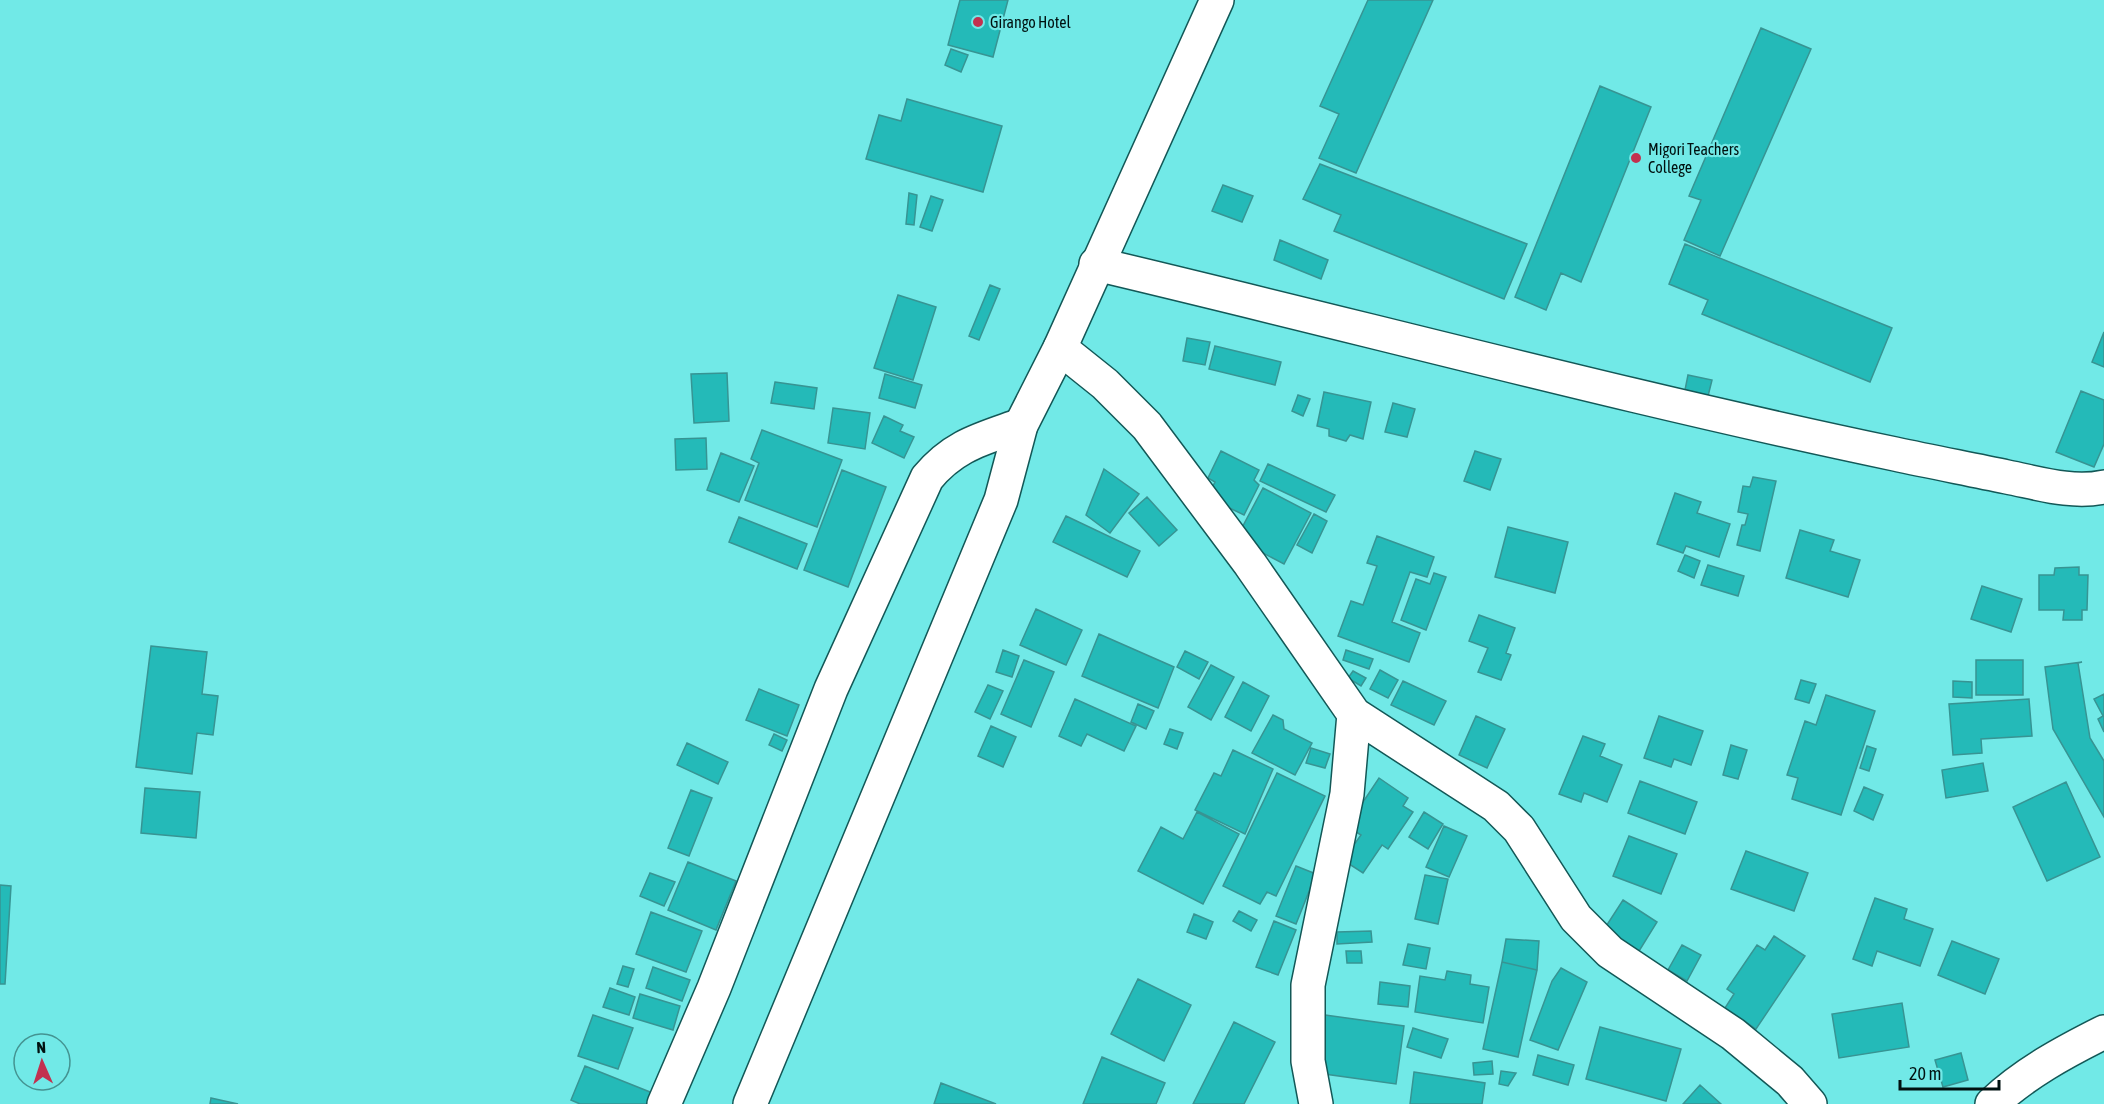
<svg xmlns="http://www.w3.org/2000/svg" width="2104" height="1104" viewBox="0 0 2104 1104" font-family="'Asap Condensed',sans-serif">
	<style>
		.building { fill: #24bab8; stroke: #379493; stroke-width: 1.5 }
		.lines { fill: none; stroke-linecap: round; stroke-linejoin: round }
		.minor-casing { stroke: #135857; stroke-width: 36 }
		.highway-casing { stroke: #135857; stroke-width: 36 }
		.minor { stroke: #fff; stroke-width: 33 }
		.highway { stroke: #fff; stroke-width: 33 }
		.poi-dot { fill: #c2314f; stroke: #71e9e7; stroke-width: 2 }
		.labels { text-anchor: middle; dominant-baseline: central; stroke-width: 4.5; stroke-linejoin: round; paint-order: stroke }
		.poi-label { font-size: 16px; fill: #001110; stroke: #71e9e7; text-anchor: start }
	</style>
	<rect width="100%" height="100%" fill="#71e9e7"/>
	<!-- building -->
	<path class="building" d="M960 0H1008L993 57 948 45Z
		M1368 0H1433L1356 173 1319 158 1339 114 1320 106Z
		M1761 28 1811 49 1720 256 1684 240 1701 200 1689 196Z
		M951 49 968 55 961 72 945 65Z
		M1600 86 1651 107 1581 282 1561 273 1546 310 1515 297Z
		M907 99 1002 126 983 192 866 159 879 115 901 121Z
		M1320 164 1527 244 1504 299 1334 231 1341 215 1303 199Z
		M1223 185 1253 196 1242 222 1212 211Z
		M909 193 917 195 914 225 906 224Z
		M931 196 943 200 932 231 920 227Z
		M1280 240 1328 260 1321 279 1274 260Z
		M1685 244 1892 328 1870 382 1702 314 1708 300 1669 284Z
		M990 285 1000 289 979 340 969 336Z
		M898 295 936 307 913 380 874 368Z
		M2104 332V367L2092 362Z
		M1187 338 1210 342 1205 365 1183 361Z
		M1215 346 1281 362 1275 385 1209 369Z
		M727 373 729 421 694 423 691 374Z
		M885 374 922 385 915 408 879 398Z
		M1688 375 1712 380 1708 396 1685 390Z
		M775 382 817 388 814 409 771 403Z
		M2081 391 2104 400V444L2094 467 2056 452Z
		M1324 392 1371 402 1363 439 1350 435 1346 441 1329 436V429L1317 426Z
		M1298 395 1310 399 1303 416 1292 411Z
		M1393 403 1415 409 1407 437 1385 432Z
		M833 408 870 413 865 449 828 443Z
		M884 416 903 425 900 431 914 437 904 458 872 443Z
		M762 430 842 460 817 527 745 500 759 463 751 459Z
		M706 438 707 469 676 470 675 439Z
		M1221 451 1259 470 1254 480 1259 485 1244 515 1207 497 1215 482 1208 478Z
		M1475 451 1501 459 1490 490 1464 481Z
		M721 453 754 466 739 502 707 490Z
		M1268 464 1335 495 1326 512 1260 481Z
		M1104 469 1139 494 1110 533 1086 515Z
		M842 470 886 487 848 587 804 570Z
		M1753 477 1776 481 1760 551 1737 545 1742 525H1745L1748 514 1738 512 1743 486 1750 487Z
		M1263 488 1311 513 1284 564 1236 539Z
		M1675 493 1701 502 1697 513 1730 524 1719 557 1686 546 1683 553 1657 544Z
		M1147 497 1177 530 1159 546 1129 513Z
		M1314 514 1327 521 1312 553 1297 545Z
		M1066 516 1140 551 1127 577 1053 542Z
		M739 517 807 544 797 569 729 542Z
		M1508 527 1568 542 1555 593 1495 577Z
		M1800 530 1834 540 1830 551 1860 560 1848 597 1786 578Z
		M1377 536 1434 557 1427 577 1410 572 1392 622 1420 633 1409 662 1338 636 1351 601 1363 605 1377 566 1367 563Z
		M1685 555 1700 561 1694 578 1678 571Z
		M1708 565 1744 576 1738 596 1701 585Z
		M2079 567V575H2088L2087 610H2082V620H2063L2064 610H2039V575H2054L2055 568Z
		M1434 573 1446 577 1426 630 1401 620 1416 579 1430 584Z
		M1982 586 2022 599 2011 632 1971 619Z
		M1036 609 1082 630 1066 665 1020 645Z
		M1479 615 1515 628 1506 653 1511 655 1501 680 1478 672 1488 648 1469 641Z
		M1099 634 1174 667 1158 708 1082 676Z
		M151 646 207 652 202 694 218 696 213 735 197 733 192 774 136 767Z
		M1003 650 1019 656 1012 677 996 672Z
		M1346 650 1373 659 1369 669 1343 660Z
		M1185 651 1208 662 1199 679 1177 667Z
		M1024 660 1054 672 1031 727 1001 714Z
		M1976 660H2023V695H1976Z
		M2082 662 2078 663 2090 738 2104 761V817L2053 729 2045 667Z
		M1211 665 1234 677 1211 720 1188 707Z
		M1380 670 1398 680 1388 698 1370 689Z
		M1353 671 1366 678 1361 686 1348 678Z
		M1801 680 1816 684 1809 703 1795 699Z
		M1403 681 1446 701 1434 725 1391 705Z
		M1953 681 1972 682V698L1953 697Z
		M1243 682 1269 696 1251 731 1225 717Z
		M988 685 1003 691 990 719 975 712Z
		M759 689 799 705 787 736 746 720Z
		M2104 694V732L2098 719 2103 716 2094 699Z
		M1826 695 1875 711 1841 815 1792 799 1798 778 1787 775 1805 721 1816 725Z
		M1075 699 1136 726 1124 751 1087 734 1081 746 1059 736Z
		M2029 699 2032 736 1981 739 1982 753 1953 755 1949 704Z
		M1138 704 1154 711 1146 729 1131 722Z
		M1273 715 1283 720 1284 729 1312 743 1295 775 1252 753Z
		M1476 716 1505 729 1487 768 1459 755Z
		M1659 716 1703 731 1691 765 1674 759 1671 767 1644 758Z
		M991 726 1016 737 1003 767 978 756Z
		M1170 729 1183 733 1177 749 1164 744Z
		M774 734 787 740 782 751 769 745Z
		M1583 736 1605 744 1600 756 1622 765 1607 802 1584 793 1581 802 1559 794Z
		M687 743 728 762 718 784 677 765Z
		M1731 745 1747 750 1738 779 1723 775Z
		M1867 746 1876 749 1869 771 1860 768Z
		M1311 748 1330 754 1325 768 1306 763Z
		M1233 750 1273 769 1245 834 1195 810 1214 773 1221 776Z
		M1983 763 1988 791 1946 798 1942 770Z
		M1277 773 1325 796 1276 896 1267 892 1260 904 1223 886Z
		M1379 778 1408 798 1403 806 1413 812 1388 849 1382 845 1363 873 1343 860 1361 835 1347 826Z
		M1640 781 1697 802 1685 834 1628 813Z
		M2066 782 2100 857 2047 881 2013 807Z
		M1864 787 1883 795 1873 820 1854 811Z
		M145 788 200 792 196 838 141 833Z
		M691 790 712 798 689 856 668 848Z
		M1197 812 1239 834 1203 904 1138 871 1161 827 1183 839Z
		M1424 812 1443 824 1428 849 1409 837Z
		M1444 826 1467 836 1449 877 1426 867Z
		M1629 836 1677 854 1661 894 1613 876Z
		M1746 851 1808 873 1794 911 1731 889Z
		M688 862 736 881 716 930 668 910Z
		M1296 866 1316 874 1296 924 1276 916Z
		M650 873 675 882 664 906 640 896Z
		M1425 875 1448 879 1438 924 1415 919Z
		M0 885 11 886 5 984H0Z
		M1875 898 1907 909 1904 919 1933 929 1920 966 1877 951 1872 966 1853 959Z
		M1623 900 1657 922 1636 956 1601 934Z
		M1239 911 1257 920 1251 931 1233 921Z
		M651 912 702 931 686 972 636 954Z
		M1194 914 1213 922 1206 939 1187 932Z
		M1274 921 1296 930 1278 975 1256 967Z
		M1371 931 1372 942 1337 944V932Z
		M1774 936 1805 956 1756 1029 1725 1008 1734 994 1727 989 1757 945 1765 950Z
		M1506 939 1539 941 1537 970 1502 962Z
		M1952 941 1999 959 1985 994 1938 975Z
		M1408 944 1430 948 1426 969 1403 965Z
		M1682 945 1701 955 1687 981 1668 970Z
		M1346 951H1361L1362 963H1347Z
		M1502 962 1537 970 1518 1057 1483 1049Z
		M623 966 634 969 628 987 617 984Z
		M653 967 690 980 682 1001 646 988Z
		M1561 968 1587 982 1558 1050 1530 1040 1552 981Z
		M1447 971 1471 975 1470 984 1489 987 1483 1023 1415 1012 1420 976 1445 980Z
		M1138 979 1191 1005 1164 1061 1111 1034Z
		M1380 982 1410 986 1408 1007 1378 1004Z
		M610 988 635 997 629 1015 603 1007Z
		M640 994 680 1006 673 1030 633 1018Z
		M1902 1003 1909 1047 1839 1058 1832 1014Z
		M1318 1014 1404 1026 1396 1084 1310 1072Z
		M593 1015 633 1028 618 1069 578 1056Z
		M1234 1022 1275 1042 1244 1104H1193Z
		M1600 1027 1681 1049 1666 1101 1586 1079Z
		M1413 1028 1448 1039 1441 1058 1407 1047Z
		M1961 1053 1968 1080 1943 1087 1935 1060Z
		M1538 1055 1574 1065 1568 1085 1533 1075Z
		M1102 1057 1165 1083 1156 1104H1083Z
		M1492 1061 1493 1074 1474 1075 1473 1063Z
		M585 1066 655 1094 651 1104H580L571 1100Z
		M1501 1071 1516 1073 1508 1086 1499 1084Z
		M1414 1072 1485 1083 1482 1104H1410Z
		M941 1083 996 1104H934Z
		M1700 1085 1721 1104H1683Z
		M211 1098 238 1104H210Z"/>
	<g class="lines">
		<defs>
			<path id="minor" d="M1096 264C1362 327 1627 398 1895 454 1932 462 1969 469 2007 477 2038 483 2072 494 2104 487
				M1060 348 1105 384 1147 426 1250 564 1354 714 1496 806 1519 829 1576 918 1610 952 1733 1034 1790 1081 1810 1104
				M664 1104 714 988 831 689 927 478C954 445 982 439 1021 425
				M1316 1104 1308 1061V985L1347 794 1354 714
				M1992 1104C2025 1073 2064 1052 2104 1032"/>
			<path id="highway" d="M750 1104 1001 500 1021 425 1060 348 1217 0"/>
		</defs>
		<!-- minor casing -->
		<use href="#minor" class="minor-casing"/>
		<!-- highway casing -->
		<use href="#highway" class="highway-casing"/>
		<!-- minor -->
		<use href="#minor" class="minor"/>
		<!-- highway -->
		<use href="#highway" class="highway"/>
	</g>
	<!-- markers -->
	<g class="poi-dot">
		<circle cx="978" cy="22" r="6"/>
		<circle cx="1636" cy="158" r="6"/>
	</g>
	<g class="labels">
		<!-- poi labels -->
		<g class="poi-label">
			<text x="990" y="22">Girango Hotel</text>
			<text x="1648" y="149">Migori Teachers<tspan x="1648" dy="18">College</tspan></text>
		</g>
	</g>
	<!-- north arrow -->
	<g transform="translate(42 1062) rotate(357)"><circle r="28" fill="#71e9e7" stroke="#449391" stroke-width="1.5"/>
	<path d="M0-4.5L10 22L0 15L-10 22Z" fill="#c2314f"/>
	<text y="-9" font-size="16" font-weight="bold" text-anchor="middle" fill="#001110">N</text>
	</g>
	<!-- scale -->
	<path d="M1900 1080v9h99v-9" fill="none" stroke="#001110" stroke-width="3"/>
	<text x="1909" y="1080" font-size="18" fill="#001110" stroke="#71e9e7" stroke-width="4.5" paint-order="stroke">20 m</text>
</svg>
